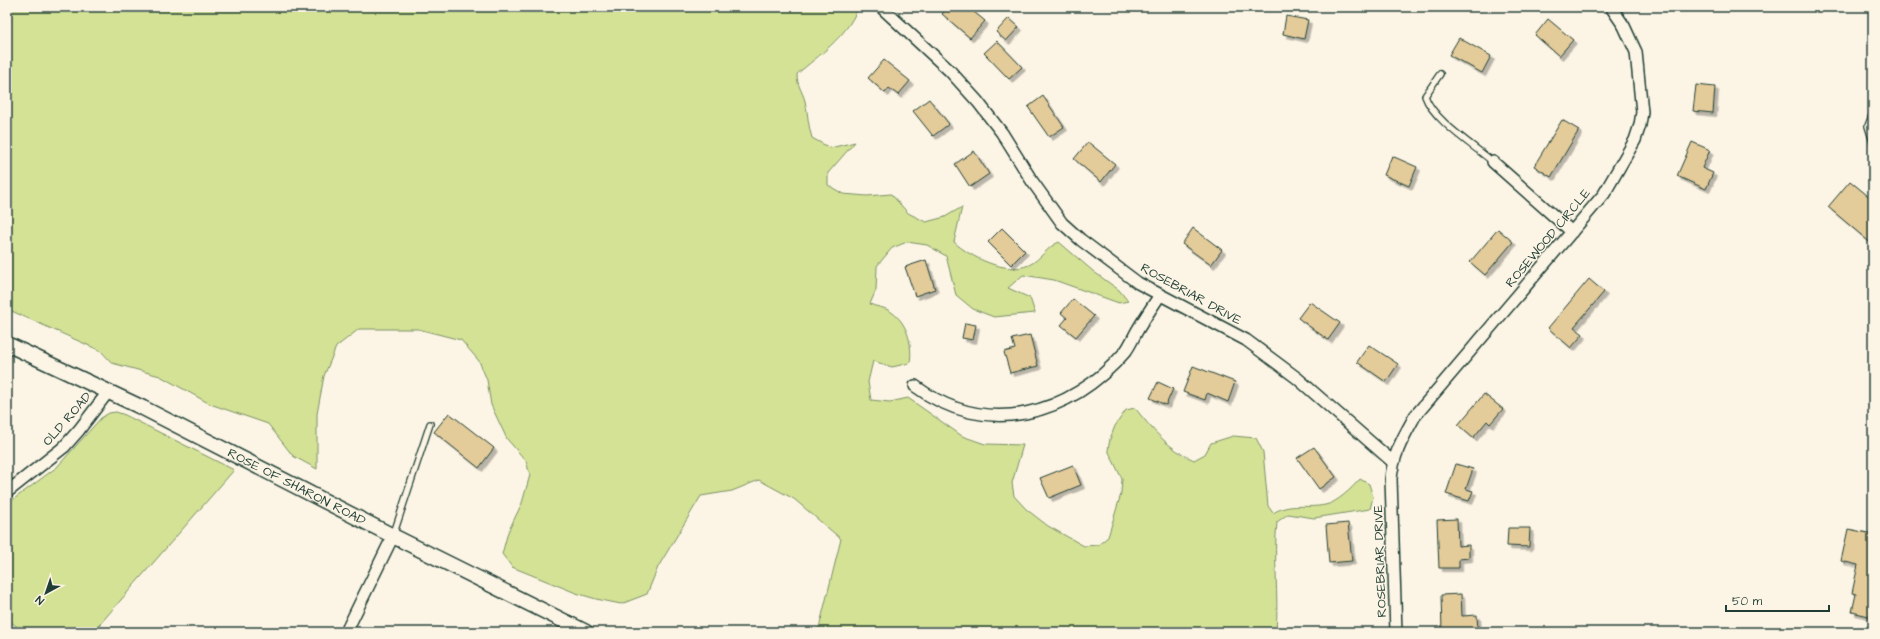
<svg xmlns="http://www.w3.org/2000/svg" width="1880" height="639" viewBox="0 0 1880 639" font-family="'Architects Daughter',sans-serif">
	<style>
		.green { fill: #d4e296; stroke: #7a9065 }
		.building { fill: #e4cb9a; stroke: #1f3d34; filter: url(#shadow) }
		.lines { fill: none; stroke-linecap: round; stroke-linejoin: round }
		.service-casing { stroke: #1f3d34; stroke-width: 8 }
		.minor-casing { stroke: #1f3d34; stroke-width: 14 }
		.tertiary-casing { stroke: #1f3d34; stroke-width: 17 }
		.service { stroke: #fcf5e5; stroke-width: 5.5 }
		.minor { stroke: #fcf5e5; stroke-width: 11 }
		.tertiary { stroke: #fcf5e5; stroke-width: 14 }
		.labels { text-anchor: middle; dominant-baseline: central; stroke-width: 3; stroke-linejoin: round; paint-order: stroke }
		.street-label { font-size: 13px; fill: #1f3d34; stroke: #fcf5e5 }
	</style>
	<defs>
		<filter id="shadow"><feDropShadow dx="3.5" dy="3.5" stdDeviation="0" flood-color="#0004"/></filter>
	</defs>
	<rect width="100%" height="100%" fill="#fcf5e5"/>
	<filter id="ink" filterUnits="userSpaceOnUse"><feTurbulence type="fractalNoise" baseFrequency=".025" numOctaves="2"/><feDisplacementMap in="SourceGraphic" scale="8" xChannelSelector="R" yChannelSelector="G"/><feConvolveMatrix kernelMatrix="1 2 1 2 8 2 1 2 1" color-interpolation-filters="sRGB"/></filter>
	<g filter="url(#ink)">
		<!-- green -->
		<path class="green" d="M7 7H853L857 10C846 37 818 56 797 74 797 86 802 90 805 101 808 113 808 126 812 138L830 148 855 142 828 173V185L843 194 867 196 891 194 908 213 926 222 945 217 962 207 954 242C970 257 1006 275 1029 265 1040 260 1047 247 1059 242L1094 272 1119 290 1128 301 1119 303 1054 280 1023 275 1008 288 1030 298 1035 313 994 317 973 309 956 295 946 256 927 245 907 242 892 248 877 266 876 290 870 304C876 307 883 307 888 310 907 320 913 344 910 363L892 367 873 361 868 382 871 400 890 402 908 398 962 436 985 444 1023 445 1012 483 1014 496 1026 509 1048 526 1084 546 1098 545 1108 537 1121 494 1122 479 1108 450 1110 439 1115 426 1126 410 1135 408C1152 429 1168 449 1194 460L1205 454 1211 443 1233 436 1256 438 1263 452 1268 506 1273 513C1291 502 1306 509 1325 505 1337 503 1352 488 1360 479L1369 484 1373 497 1370 509 1314 518 1288 514 1277 522C1273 559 1279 595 1276 632H818L841 539 794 499 759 480 732 491 701 496 658 567 647 594 621 604 596 599 576 593 512 567 502 554 508 532 522 503 530 475 526 461 507 439 491 405 487 380 479 361 461 340 418 329H359L336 347 324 376 317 414V469L293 456 268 424 210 404 160 376 112 363 101 351 7 309Z
			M116 412 125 415 234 470 93 632H24L7 619V504L57 467 101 418 109 413Z"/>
		<!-- building -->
		<path class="building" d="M947 7H968L985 21 970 38 942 14Z
			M1286 16 1308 20 1304 39 1283 34Z
			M1009 18 1019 27 1006 41 996 32Z
			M1548 19 1573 40 1559 56 1535 35Z
			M1459 38 1491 56 1482 73 1449 55Z
			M997 41 1022 67 1009 79 984 53Z
			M884 60 910 81 898 95 889 88 885 93 868 78Z
			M1696 85 1715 87 1713 113 1693 111Z
			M1043 96 1064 127 1049 137 1028 107Z
			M929 99 949 124 933 136 913 111Z
			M1562 120 1579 130 1551 177 1534 166Z
			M1088 142 1115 164 1101 182 1074 159Z
			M1692 142 1710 150 1702 168 1713 173 1706 189 1677 176Z
			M974 151 989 174 970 187 955 164Z
			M1392 156 1417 167 1409 186 1384 175Z
			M1850 181 1873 200V245L1828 207Z
			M1002 228 1025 251 1011 265 988 242Z
			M1193 228 1222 250 1211 265 1182 244Z
			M1498 229 1513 242 1485 275 1470 262Z
			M926 260 935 289 915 296 905 267Z
			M1589 279 1604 292 1574 327 1583 334 1571 348 1548 328Z
			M1073 299 1094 316 1076 337 1061 325 1067 318 1061 313Z
			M1310 302 1340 323 1328 340 1298 318Z
			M965 323 976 325 973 340 962 338Z
			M1030 335 1038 366 1010 373 1004 352 1015 349 1012 339Z
			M1369 345 1398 364 1386 382 1357 362Z
			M1193 366 1235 382 1228 402 1207 393 1205 400 1183 392Z
			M1158 382 1173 389 1166 405 1150 398Z
			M1484 394 1503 409 1490 424 1487 421 1473 438 1458 425Z
			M449 413 494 448 479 468 434 432Z
			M1314 447 1336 477 1319 489 1297 458Z
			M1456 464 1473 469 1466 489 1473 491 1469 501 1446 494Z
			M1073 465 1081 485 1049 498 1040 478Z
			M1457 519 1458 546 1469 545V558L1459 559V568H1439L1437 520Z
			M1348 523 1352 561 1329 563 1326 525Z
			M1508 528H1530L1529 547 1507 546Z
			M1848 529 1873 534V617L1852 612 1856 594 1852 593 1858 565 1841 561Z
			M1461 594 1462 616 1477 615 1478 632H1442L1441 595Z"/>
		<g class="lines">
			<defs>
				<path id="service" d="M1440 74 1425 96C1433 120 1473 145 1493 162
					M1873 113 1868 126 1873 142
					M393 536 430 424"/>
				<path id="minor" d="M881 7 950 71 978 102 1002 133 1032 181 1062 223 1081 240 1138 283 1246 340 1297 378 1393 462
					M1493 162 1572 232
					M915 386C986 439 1070 416 1125 352 1130 346 1133 338 1137 331 1144 319 1152 307 1160 295
					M7 492 64 447 79 430 108 392
					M346 632 393 536
					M1396 632 1391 479C1393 454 1403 438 1415 416L1604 194 1635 140 1640 125 1642 112 1636 52 1624 26 1611 7"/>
				<g id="tertiary">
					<path id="s1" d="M7 344 143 408 393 536 586 632"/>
				</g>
			</defs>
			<!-- service casing -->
			<use href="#service" class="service-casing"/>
			<!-- minor casing -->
			<use href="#minor" class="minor-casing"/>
			<!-- tertiary casing -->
			<use href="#tertiary" class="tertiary-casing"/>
			<!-- service -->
			<use href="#service" class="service"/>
			<!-- minor -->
			<use href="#minor" class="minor"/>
			<!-- tertiary -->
			<use href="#tertiary" class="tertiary"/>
		</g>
	</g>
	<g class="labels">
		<!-- street labels -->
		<g class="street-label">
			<text transform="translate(1548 238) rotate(-50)">ROSEWOOD CIRCLE</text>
			<text transform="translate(1191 294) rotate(29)">ROSEBRIAR DRIVE</text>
			<text transform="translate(67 419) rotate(-49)">OLD ROAD</text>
			<text stroke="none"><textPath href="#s1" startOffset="323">ROSE OF SHARON ROAD</textPath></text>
			<text transform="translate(1380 561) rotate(-92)">ROSEBRIAR DRIVE</text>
		</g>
	</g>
	<!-- margin -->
	<rect width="1880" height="639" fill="none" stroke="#fcf5e5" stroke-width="24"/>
	<rect x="12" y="12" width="1856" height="615" fill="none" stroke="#1f3d34" stroke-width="1.5" filter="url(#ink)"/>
	<!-- north arrow -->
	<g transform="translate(46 593) rotate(220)" stroke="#fcf5e5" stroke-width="3" paint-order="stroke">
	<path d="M0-3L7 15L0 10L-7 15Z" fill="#1f3d34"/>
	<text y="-6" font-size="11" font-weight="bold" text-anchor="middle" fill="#1f3d34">N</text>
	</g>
	<!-- scale -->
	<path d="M1726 605v6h103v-6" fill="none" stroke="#1f3d34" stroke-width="2"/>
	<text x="1732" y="605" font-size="12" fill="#1f3d34" stroke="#fcf5e5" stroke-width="3" paint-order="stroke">50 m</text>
</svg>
